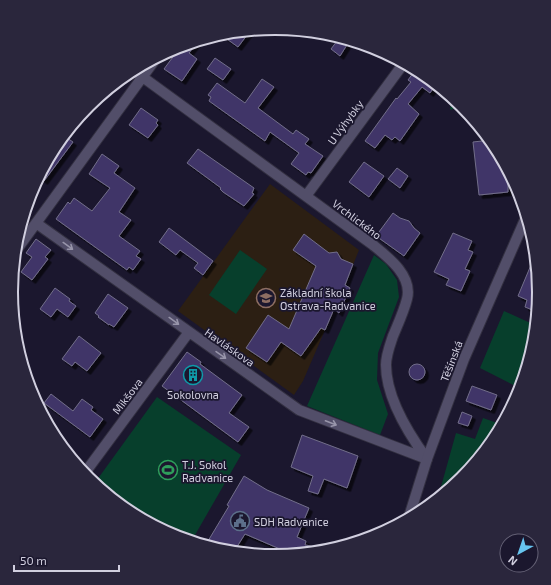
<svg xmlns="http://www.w3.org/2000/svg" width="551" height="585" viewBox="0 0 551 585" font-family="'Exo 2',sans-serif">
	<style>
		.education { fill: #2c1f13 }
		.green { fill: #073f2c }
		.building { fill: #403567; stroke: #726e8a; filter: url(#shadow) }
		.lines { fill: none; stroke-linecap: round; stroke-linejoin: round }
		.street-casing { stroke: #333041; stroke-width: 12 }
		.secondary-casing { stroke: #333041; stroke-width: 12 }
		.street { stroke: #524e69; stroke-width: 10 }
		.secondary { stroke: #524e69; stroke-width: 10 }
		.oneway { stroke: #9895aa }
		.labels { text-anchor: middle; dominant-baseline: central; stroke-width: 3.5; stroke-linejoin: round; paint-order: stroke }
		.street-label { font-size: 11px; fill: #d1cfdf; stroke: #1b172e }
		.poi-label { font-size: 11px; fill: #d1cfdf; stroke: #1b172e; text-anchor: start }
		.rim { fill: none; stroke: #d1cfdf; stroke-width: 2 }
	</style>
	<defs>
		<filter id="shadow"><feDropShadow dx="3.5" dy="3.5" stdDeviation="0" flood-color="#0009"/></filter>
	</defs>
	<rect width="100%" height="100%" fill="#1b172e"/>
	<!-- education -->
	<path class="education" d="M270 184 359 250 345 285 350 288 340 311 334 309 303 381 294 395 178 311Z"/>
	<!-- green -->
	<path class="green" d="M452 97 463 106 450 110Z
		M240 250 267 269 236 314 209 295Z
		M374 255 386 264 397 280 399 297 378 353 377 380 388 414 380 435 307 406Z
		M504 311 537 326 535 344 521 389 480 368Z
		M157 397 241 455 191 542 174 537 128 512 94 484Z
		M483 418 503 425 495 440 462 480 437 501 456 433 475 439Z"/>
	<!-- building -->
	<path class="building" d="M250 31 238 47 220 34 224 33Z
		M340 37 350 40 340 56 331 49Z
		M198 41 189 53 197 59 182 81 164 69 181 46Z
		M215 58 231 69 223 80 207 69Z
		M416 69 434 82V87L430 93 422 87 408 104 419 114 400 141 395 137 392 140 385 135 375 148 365 141 396 98 397 99 411 82 408 80Z
		M262 79 274 87 258 108 293 134 296 130 309 139 305 144 323 156 311 173 308 172 306 175 291 164 299 153 270 132 265 141 209 101 211 97 208 95 217 83 245 103Z
		M141 108 158 120 156 123 158 125 148 138 129 125Z
		M64 136 73 142 44 181 39 177 56 145Z
		M491 140 496 146 508 169V192L479 195 473 142Z
		M198 149 254 188 252 193 254 194 244 206 223 192 220 189 221 188 187 163Z
		M102 154 119 166 114 173 135 188 119 212 131 220 119 236 140 251 136 256 141 259 133 270 129 267 127 270 56 219 68 202 70 204 74 198 92 211 110 188 89 174Z
		M364 162 384 176 369 197 349 182Z
		M397 168 408 176 400 188 388 179Z
		M393 213 400 218 409 221 414 228 420 233 404 256 376 236Z
		M169 228 213 261 203 275 194 268 198 263 180 250 176 255 159 242Z
		M453 233 472 241 468 250 473 252 465 269 470 271 461 291 446 285 449 279 434 272Z
		M304 234 329 253 337 252 341 259 353 264 345 285 350 288 339 313 334 309 325 330 321 328 301 356 281 342 267 362 246 348 268 315 289 329 316 266 293 250Z
		M36 239 51 250 45 257 48 259 32 280 21 272 32 257 26 253Z
		M536 253 540 293 539 300 535 311 525 307 527 300 518 296Z
		M55 288 70 299 69 301 76 306 68 317 57 309 51 317 40 309Z
		M108 294 128 308 114 327 109 324V325L98 317 99 316 95 313Z
		M79 336 101 353 87 371 75 362 72 366 62 359Z
		M187 352 201 362 200 364 242 395 229 413 249 427 238 442 162 386Z
		M409 372a8 8 0 1 1 16 0a8 8 0 1 1-16 0Z
		M472 386 497 395 491 410 466 401Z
		M51 394 73 411 82 399 93 407 91 410 103 419 90 437 44 403Z
		M462 412 472 416 468 426 458 423Z
		M302 435 358 456 347 488 324 479 318 494 308 491 313 476 291 467Z
		M244 476 267 490 309 508 297 537 306 541 305 545 328 549 327 552 294 555 245 534 233 553 224 552 205 546 229 506 227 505Z"/>
	<g class="lines">
		<defs>
			<path id="street" d="M133 70 373 245C388 257 413 276 407 299 404 311 398 324 393 336 390 345 386 355 386 365 386 398 408 433 427 459
				M306 196 404 63
				M36 223 299 410 427 459
				M15 252 157 57
				M84 474 189 332"/>
			<path id="secondary" d="M408 520 427 459 464 359 527 215"/>
		</defs>
		<!-- street casing -->
		<use href="#street" class="street-casing"/>
		<!-- secondary casing -->
		<use href="#secondary" class="secondary-casing"/>
		<!-- street -->
		<use href="#street" class="street"/>
		<!-- secondary -->
		<use href="#secondary" class="secondary"/>
	</g>
	<!-- one-way arrows -->
	<defs><path id="oneway-shaft" d="M-6 0H5M1.5-3L5.5 0L1.5 3" fill="none" stroke-width="1.6" stroke-linecap="round" stroke-linejoin="round"/></defs>
	<g class="oneway">
		<use href="#oneway-shaft" transform="translate(68 246) rotate(36)"/>
		<use href="#oneway-shaft" transform="translate(174 321) rotate(36)"/>
		<use href="#oneway-shaft" transform="translate(221 355) rotate(35)"/>
		<use href="#oneway-shaft" transform="translate(331 423) rotate(21)"/>
	</g>
	<!-- icons -->
	<defs>
		<symbol id="school-ring" viewBox="-11 -11 22 22"><circle r="9.5" fill="#1b172e" stroke="#8d6e63" stroke-width="1.5"/><path d="M0-5L7-2L0 1L-7-2ZM-4 1L0 2.5L4 1V4Q0 6-4 4Z" fill="#8d6e63"/></symbol>
		<symbol id="building-ring" viewBox="-11 -11 22 22"><circle r="9.5" fill="#1b172e" stroke="#0f9aa8" stroke-width="1.5"/><path d="M-4-6H4V6H1V3H-1V6H-4ZM-2.5-4.3h1.7v1.8h-1.7ZM.8-4.3h1.7v1.8H.8ZM-2.5-1h1.7V.8h-1.7ZM.8-1h1.7V.8H.8Z" fill="#0f9aa8"/></symbol>
		<symbol id="stadium-ring" viewBox="-11 -11 22 22"><circle r="9.5" fill="#1b172e" stroke="#2e9e5b" stroke-width="1.5"/><path d="M0-5a6.5 5 0 1 0 0 10a6.5 5 0 1 0 0-10ZM-3.5-1.8h7v3.6h-7Z" fill="#2e9e5b"/></symbol>
		<symbol id="civic-ring" viewBox="-11 -11 22 22"><circle r="9.5" fill="#1b172e" stroke="#5c6f8a" stroke-width="1.5"/><path d="M-.6-6.5H3V-4.5H.6V-3L4-1V1h2V6H-6V1h2V-1L-.6-3ZM-1.2 2.5V6h2.4V2.5Z" fill="#5c6f8a"/></symbol>
	</defs>
	<g fill-rule="evenodd">
		<use href="#school-ring" x="255" y="287" width="22" height="22"/>
		<use href="#building-ring" x="182" y="364" width="22" height="22"/>
		<use href="#stadium-ring" x="157" y="459" width="22" height="22"/>
		<use href="#civic-ring" x="229" y="510" width="22" height="22"/>
	</g>
	<g class="labels">
		<!-- street labels -->
		<g class="street-label">
			<text transform="translate(345 122) rotate(-54)">U Výhybky</text>
			<text transform="translate(357 219) rotate(37)">Vrchlického</text>
			<text transform="translate(230 347) rotate(35)">Havláskova</text>
			<text transform="translate(451 361) rotate(-69)">Těšínská</text>
			<text transform="translate(127 396) rotate(-53)">Mikšova</text>
		</g>
		<!-- poi labels -->
		<g class="poi-label">
			<text x="280" y="292">Základní škola<tspan x="280" dy="13">Ostrava-Radvanice</tspan></text>
			<text x="193" y="394" text-anchor="middle">Sokolovna</text>
			<text x="182" y="464">T.J. Sokol<tspan x="182" dy="13">Radvanice</tspan></text>
			<text x="254" y="521">SDH Radvanice</text>
		</g>
	</g>
	<!-- crop -->
	<path d="M0 0H551V585H0ZM18 292a257 257 0 1 1 514 0a257 257 0 1 1-514 0Z" fill="#2a263c" fill-rule="evenodd"/>
	<path class="rim" d="M18 292a257 257 0 1 1 514 0a257 257 0 1 1-514 0Z"/>
	<!-- north arrow -->
	<g transform="translate(519 553) rotate(220)"><circle r="19" fill="#1b172e" stroke="#646175"/>
	<path d="M0-3L7 15L0 10L-7 15Z" fill="#67c4ef"/>
	<text y="-6" font-size="11" font-weight="bold" text-anchor="middle" fill="#d1cfdf">N</text>
	</g>
	<!-- scale -->
	<path d="M14 565v6h105v-6" fill="none" stroke="#d1cfdf" stroke-width="2"/>
	<text x="20" y="565" font-size="12" fill="#d1cfdf" stroke="#1b172e" stroke-width="3" paint-order="stroke">50 m</text>
</svg>
